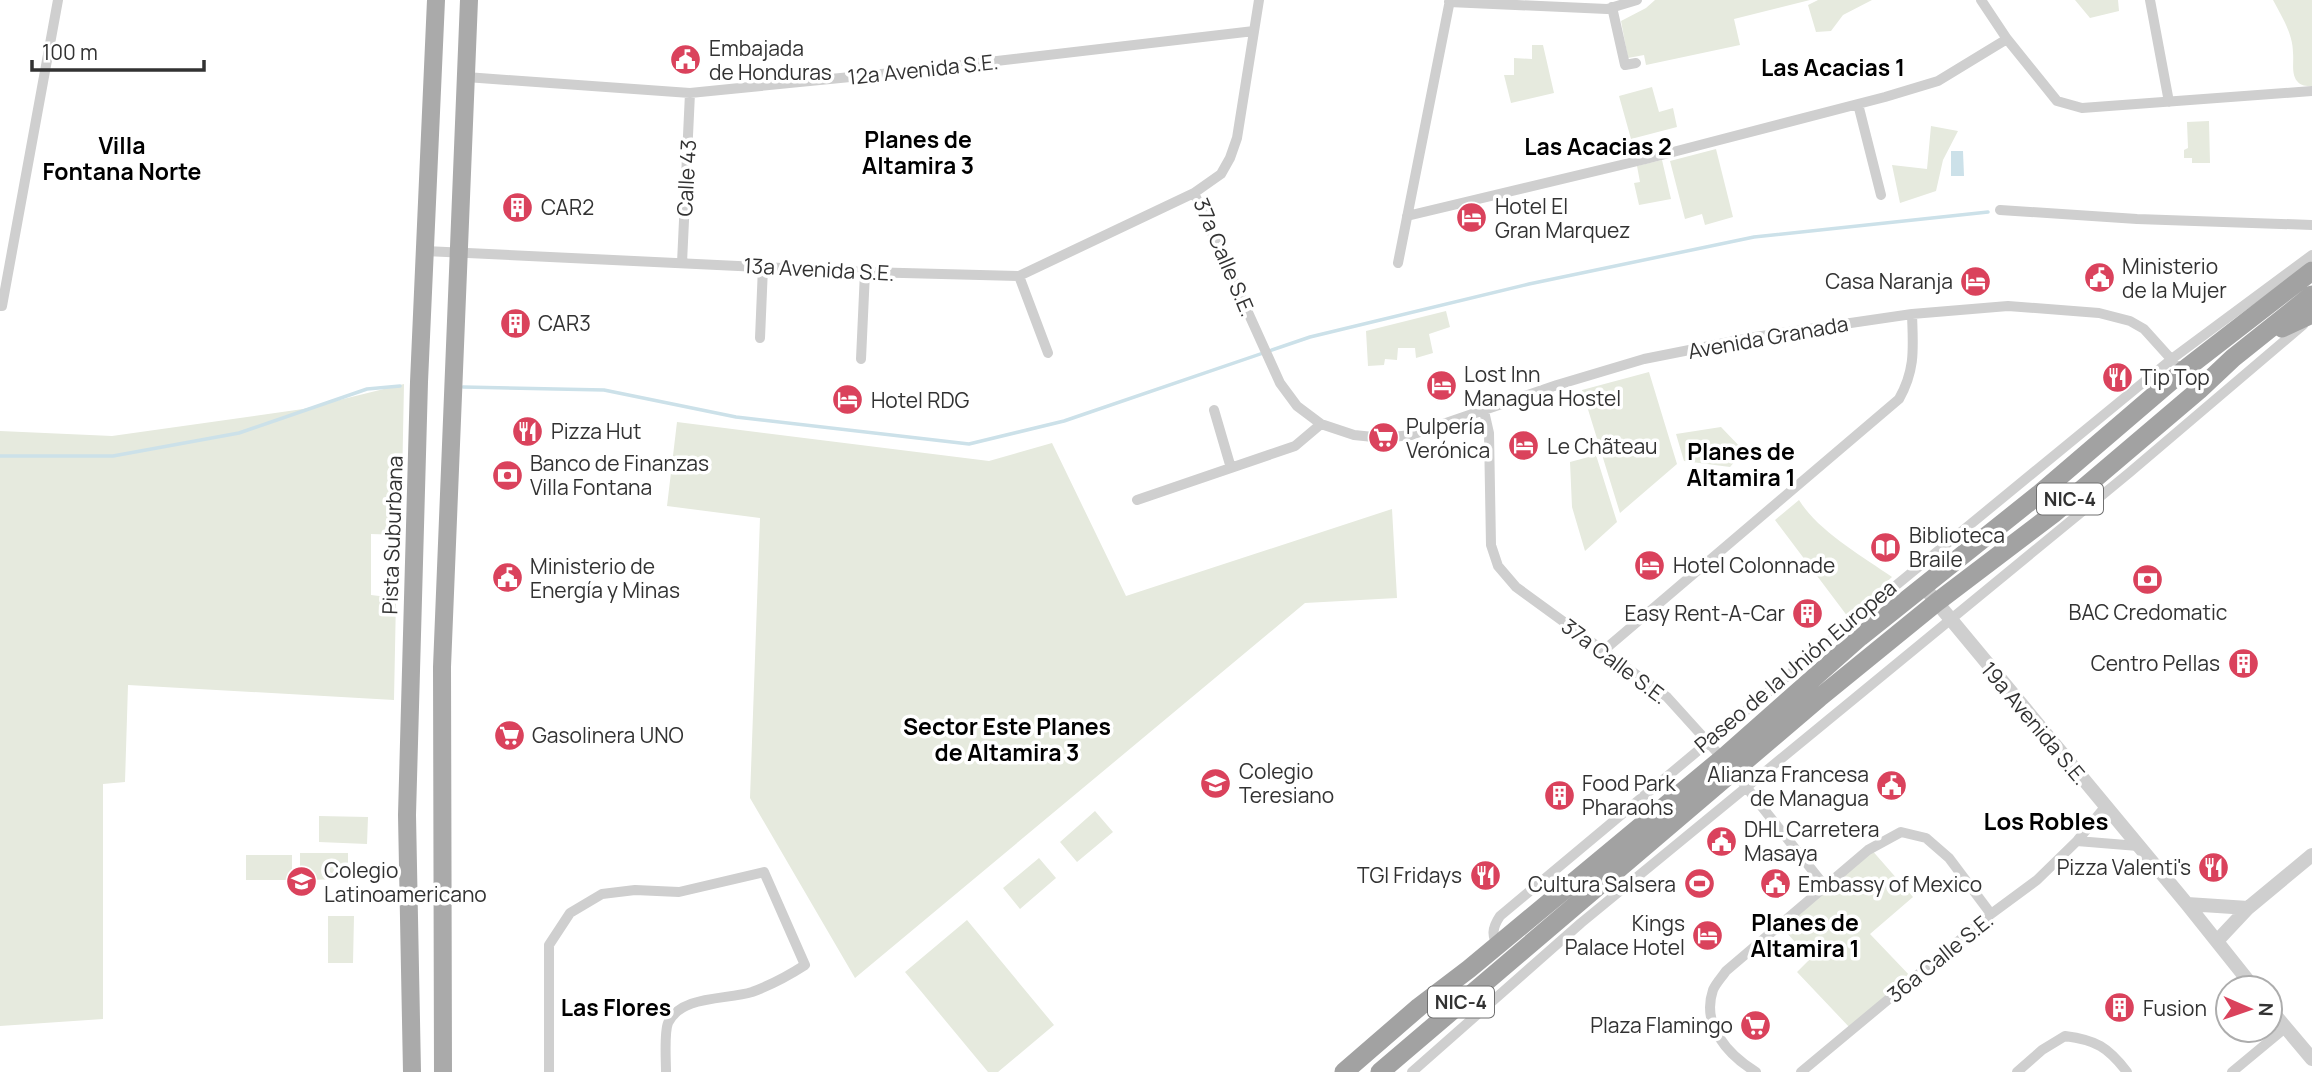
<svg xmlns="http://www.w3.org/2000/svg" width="2312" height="1072" viewBox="0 0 2312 1072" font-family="Manrope,sans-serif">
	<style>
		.green { fill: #e6eade }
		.water { fill: #cce1e9 }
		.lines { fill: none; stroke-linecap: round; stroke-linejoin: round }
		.stream { stroke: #cce1e9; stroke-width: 3.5 }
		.minor { stroke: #cfcfcf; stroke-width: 10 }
		.tertiary { stroke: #cfcfcf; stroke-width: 14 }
		.primary { stroke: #aaa; stroke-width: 18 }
		.trunk { stroke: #a2a2a2; stroke-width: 19 }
		.labels { text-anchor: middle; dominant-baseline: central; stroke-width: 7; stroke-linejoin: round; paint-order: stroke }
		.shield { fill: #fff; stroke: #707070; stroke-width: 2 }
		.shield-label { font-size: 19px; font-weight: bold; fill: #323232 }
		.poi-label { font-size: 21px; fill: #323232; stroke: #fff; text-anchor: start }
		.street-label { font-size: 21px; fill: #323232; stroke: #fff }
		.neighbourhood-label { font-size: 23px; font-weight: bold; fill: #000; stroke: #fff }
		.quarter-label { font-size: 24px; font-weight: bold; fill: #000; stroke: #fff }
	</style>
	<rect width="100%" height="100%" fill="#fff"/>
	<!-- green -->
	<path class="green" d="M1655 0H1810L1734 19 1740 45 1646 65 1644 55 1628 58 1621 21 1646 8Z
		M1818 0H1872L1843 15 1831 31 1816 32 1808 5Z
		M2075 0H2118L2119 11 2090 18Z
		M2273 0H2312V86C2306 86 2301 86 2297 81 2291 73 2294 62 2293 53 2293 34 2282 17 2273 0Z
		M1532 45H1543L1554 93 1511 103 1504 75H1514V58L1532 59Z
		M1652 87 1659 112 1673 108 1677 127 1631 139 1619 96Z
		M2209 121 2210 163H2192V158H2184V150L2188 148 2187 122Z
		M1931 126 1958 131 1943 160 1936 191 1900 203 1892 165 1927 169Z
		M1716 149 1733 217 1705 225 1702 214 1685 219 1670 161Z
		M1662 160 1671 199 1639 205 1634 183 1640 182 1637 166Z
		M1446 311 1450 327 1429 334 1433 353 1416 358 1415 348H1398L1397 360 1385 359 1384 365 1368 366 1366 331Z
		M1649 372 1677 464 1620 513 1582 390Z
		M404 384 401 535 371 534V595L396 598 394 700 128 685 125 782 103 784V1019L0 1026V431L112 436 303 409Z
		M677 422 989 461 1052 443 1126 596 1392 509 1397 598 1305 603 855 978 750 798 760 518 667 506Z
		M1721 427 1744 451 1730 467 1684 461 1676 434Z
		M1596 455 1617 522 1585 551 1572 507 1570 462Z
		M1799 500C1818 531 1862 556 1892 577L1848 617 1775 520Z
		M1095 811 1113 832 1077 862 1060 842Z
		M319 816 368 817 367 844 319 842Z
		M1870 848 1913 897 1870 934 1913 979 1851 1029 1797 972 1810 959 1779 924Z
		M300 853H348V879L300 880Z
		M246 855H292V880H246Z
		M1039 858 1056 878 1020 909 1003 888Z
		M328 916H354L353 963H328Z
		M967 920 1054 1025 998 1072H988L905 972Z"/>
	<!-- water -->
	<path class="water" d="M1951 151H1963L1964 176H1951Z"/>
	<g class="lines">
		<!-- stream -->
		<path class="stream" d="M463 387 604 390 736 417 969 444 1064 421 1310 337 1529 284 1754 237 1988 212
			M0 456H113L239 433 367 389 400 386"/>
		<!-- minor -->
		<path class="minor" d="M1981 0 2007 39 2057 101 2082 108 2312 91
			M2150 0 2169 102
			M1449 2 1607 9 1637 0
			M1612 7 1625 65 1636 63
			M466 77 690 93 911 71 1254 31
			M1858 104 1881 195
			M1194 193 1280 383 1297 406 1321 424 1354 435 1383 438 1411 435 1557 385 1644 359 1755 337 1912 314 2008 306 2099 313 2130 321 2144 329 2199 390
			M2000 210 2137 219 2312 225
			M1407 216 1646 159 1885 97 1938 81 2007 39
			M425 251 865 272 1019 276 1194 193 1221 174 1230 158 1237 138 1259 0
			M682 263 690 93
			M1398 263 1450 0
			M1019 276 1048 353
			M0 306H2L58 0
			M760 338 763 267
			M861 359 865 272
			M1214 410 1231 468
			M1484 411 1489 433 1491 545 1498 566 1516 587 1667 697 1724 760
			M1137 500 1295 446 1321 424
			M1603 651 1899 399C1916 369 1913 347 1912 314
			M1743 783 1824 885
			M2077 841 2138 846
			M1499 948C1491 936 1492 928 1500 916L1894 587 2173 358 2312 255
			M549 1072V945L570 913 602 894 635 890 679 892 764 872 805 965C788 976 771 985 752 992 726 1000 681 995 668 1023 664 1033 666 1060 666 1072
			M1412 1072 1581 923 2129 473 2303 325
			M1756 1072C1728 1055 1701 1025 1713 990 1716 983 1722 977 1726 971L1868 850 1901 832 1926 838 1949 858 1991 914
			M1801 1072 1991 914 2037 880 2077 841 2105 807
			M2017 1072 2042 1050 2065 1036C2096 1040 2108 1047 2127 1072
			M2232 1072 2285 1028"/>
		<!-- tertiary -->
		<path class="tertiary" d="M1924 587 2187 904 2254 988
			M2187 904 2248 908
			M2217 941 2248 908 2312 855
			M2270 1009 2312 1059"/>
		<!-- primary -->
		<path class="primary" d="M412 1072 407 815 419 382 436 0
			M443 1072 442 667 469 0"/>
		<!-- trunk -->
		<path class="trunk" d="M2282 328 2312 314
			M1344 1072 1419 1007 1469 969 1723 758 1860 637 2038 495 2184 370 2312 271
			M1380 1072 1819 698 1937 602 2053 514 2199 390 2233 358 2312 295"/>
	</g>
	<!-- icons -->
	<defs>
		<symbol id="civic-disc" viewBox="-11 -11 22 22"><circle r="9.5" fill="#da425c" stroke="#fff"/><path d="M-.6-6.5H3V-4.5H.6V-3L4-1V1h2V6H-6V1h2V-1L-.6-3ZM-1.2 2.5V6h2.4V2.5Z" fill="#fff"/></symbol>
		<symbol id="building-disc" viewBox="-11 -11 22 22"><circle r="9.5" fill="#da425c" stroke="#fff"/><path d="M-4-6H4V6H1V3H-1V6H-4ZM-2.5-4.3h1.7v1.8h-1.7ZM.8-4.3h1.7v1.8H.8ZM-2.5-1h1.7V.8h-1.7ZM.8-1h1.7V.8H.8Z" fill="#fff"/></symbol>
		<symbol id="hotel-disc" viewBox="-11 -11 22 22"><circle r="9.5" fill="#da425c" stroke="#fff"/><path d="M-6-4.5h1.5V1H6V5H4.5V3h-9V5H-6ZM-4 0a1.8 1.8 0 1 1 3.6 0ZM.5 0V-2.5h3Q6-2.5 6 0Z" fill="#fff"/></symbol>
		<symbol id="restaurant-disc" viewBox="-11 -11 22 22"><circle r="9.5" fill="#da425c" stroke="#fff"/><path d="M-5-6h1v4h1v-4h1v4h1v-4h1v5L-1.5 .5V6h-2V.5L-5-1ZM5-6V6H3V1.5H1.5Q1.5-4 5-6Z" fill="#fff"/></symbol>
		<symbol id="supermarket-disc" viewBox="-11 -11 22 22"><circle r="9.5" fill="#da425c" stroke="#fff"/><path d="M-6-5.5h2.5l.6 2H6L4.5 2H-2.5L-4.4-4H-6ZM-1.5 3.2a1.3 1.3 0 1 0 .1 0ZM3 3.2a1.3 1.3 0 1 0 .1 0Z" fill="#fff"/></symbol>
		<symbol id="bank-disc" viewBox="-11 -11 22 22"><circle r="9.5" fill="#da425c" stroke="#fff"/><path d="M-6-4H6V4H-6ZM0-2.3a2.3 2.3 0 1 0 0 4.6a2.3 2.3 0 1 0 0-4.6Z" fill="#fff"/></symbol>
		<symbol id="library-disc" viewBox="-11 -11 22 22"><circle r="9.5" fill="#da425c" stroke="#fff"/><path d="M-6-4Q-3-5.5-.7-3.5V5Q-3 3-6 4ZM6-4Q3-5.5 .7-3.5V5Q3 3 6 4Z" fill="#fff"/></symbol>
		<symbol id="school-disc" viewBox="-11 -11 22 22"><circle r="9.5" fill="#da425c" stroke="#fff"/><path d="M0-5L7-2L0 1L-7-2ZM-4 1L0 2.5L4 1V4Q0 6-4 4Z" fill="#fff"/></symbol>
		<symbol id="stadium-disc" viewBox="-11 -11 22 22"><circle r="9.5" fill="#da425c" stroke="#fff"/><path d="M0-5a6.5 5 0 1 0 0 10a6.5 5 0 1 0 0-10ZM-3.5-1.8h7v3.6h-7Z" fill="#fff"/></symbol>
	</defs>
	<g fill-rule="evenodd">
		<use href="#civic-disc" x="668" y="42" width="35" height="35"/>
		<use href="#building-disc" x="500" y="190" width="35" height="35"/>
		<use href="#hotel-disc" x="1454" y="200" width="35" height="35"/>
		<use href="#civic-disc" x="2082" y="260" width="35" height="35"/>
		<use href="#hotel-disc" x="1958" y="264" width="35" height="35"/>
		<use href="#building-disc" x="498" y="306" width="35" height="35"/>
		<use href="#restaurant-disc" x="2100" y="360" width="35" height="35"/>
		<use href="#hotel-disc" x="1424" y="368" width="35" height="35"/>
		<use href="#hotel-disc" x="830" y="382" width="35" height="35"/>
		<use href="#restaurant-disc" x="510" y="414" width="35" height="35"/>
		<use href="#supermarket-disc" x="1366" y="420" width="35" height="35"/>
		<use href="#hotel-disc" x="1506" y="428" width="35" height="35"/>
		<use href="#bank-disc" x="490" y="458" width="35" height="35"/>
		<use href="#library-disc" x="1868" y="530" width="35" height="35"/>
		<use href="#hotel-disc" x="1632" y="548" width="35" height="35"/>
		<use href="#civic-disc" x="490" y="560" width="35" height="35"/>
		<use href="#bank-disc" x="2130" y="562" width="35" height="35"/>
		<use href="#building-disc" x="1790" y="596" width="35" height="35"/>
		<use href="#building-disc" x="2226" y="646" width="35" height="35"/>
		<use href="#supermarket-disc" x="492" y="718" width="35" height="35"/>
		<use href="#school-disc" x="1198" y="766" width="35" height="35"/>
		<use href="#civic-disc" x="1874" y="768" width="35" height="35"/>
		<use href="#building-disc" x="1542" y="778" width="35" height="35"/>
		<use href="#civic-disc" x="1704" y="824" width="35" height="35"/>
		<use href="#restaurant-disc" x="2196" y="850" width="35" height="35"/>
		<use href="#restaurant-disc" x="1468" y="858" width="35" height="35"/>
		<use href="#school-disc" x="284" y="864" width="35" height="35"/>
		<use href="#stadium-disc" x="1682" y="866" width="35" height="35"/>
		<use href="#civic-disc" x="1758" y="866" width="35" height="35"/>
		<use href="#hotel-disc" x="1690" y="918" width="35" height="35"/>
		<use href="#building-disc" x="2102" y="990" width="35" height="35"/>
		<use href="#supermarket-disc" x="1738" y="1008" width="35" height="35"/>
	</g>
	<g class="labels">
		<!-- shield labels -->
		<g class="shield">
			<rect x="2037" y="483.5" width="66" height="31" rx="5"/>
			<rect x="1428" y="986.5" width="66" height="31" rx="5"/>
		</g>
		<g class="shield-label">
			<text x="2070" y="499">NIC-4</text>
			<text x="1461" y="1002">NIC-4</text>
		</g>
		<!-- poi labels -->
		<g class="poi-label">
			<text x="709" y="48">Embajada<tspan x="709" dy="24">de Honduras</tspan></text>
			<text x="1495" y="206">Hotel El<tspan x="1495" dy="24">Gran Marquez</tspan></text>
			<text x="541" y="207">CAR2</text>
			<text x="2122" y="266">Ministerio<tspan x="2122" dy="24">de la Mujer</tspan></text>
			<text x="1953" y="281" text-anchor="end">Casa Naranja</text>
			<text x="538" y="323">CAR3</text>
			<text x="1464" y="374">Lost Inn<tspan x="1464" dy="24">Managua Hostel</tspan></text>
			<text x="2140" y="377">Tip Top</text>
			<text x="871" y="400">Hotel RDG</text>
			<text x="1406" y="426">Pulpería<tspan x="1406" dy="24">Verónica</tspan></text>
			<text x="551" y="431">Pizza Hut</text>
			<text x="1547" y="446">Le Chãteau</text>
			<text x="530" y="463">Banco de Finanzas<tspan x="530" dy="24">Villa Fontana</tspan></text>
			<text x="1909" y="535">Biblioteca<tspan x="1909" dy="24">Braile</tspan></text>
			<text x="1673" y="565">Hotel Colonnade</text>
			<text x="530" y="566">Ministerio de<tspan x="530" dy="24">Energía y Minas</tspan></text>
			<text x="2148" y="612" text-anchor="middle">BAC Credomatic</text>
			<text x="1785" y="613" text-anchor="end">Easy Rent-A-Car</text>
			<text x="2220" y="663" text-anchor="end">Centro Pellas</text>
			<text x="532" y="735">Gasolinera UNO</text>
			<text x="1239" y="771">Colegio<tspan x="1239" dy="24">Teresiano</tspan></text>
			<text x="1869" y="774" text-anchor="end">Alianza Francesa<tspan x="1869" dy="24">de Managua</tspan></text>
			<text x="1582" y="783">Food Park<tspan x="1582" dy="24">Pharaohs</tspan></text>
			<text x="1744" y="829">DHL Carretera<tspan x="1744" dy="24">Masaya</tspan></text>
			<text x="2191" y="867" text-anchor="end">Pizza Valenti's</text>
			<text x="324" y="870">Colegio<tspan x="324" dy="24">Latinoamericano</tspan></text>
			<text x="1462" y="875" text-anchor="end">TGI Fridays</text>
			<text x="1676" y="884" text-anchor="end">Cultura Salsera</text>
			<text x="1798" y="884">Embassy of Mexico</text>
			<text x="1685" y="923" text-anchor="end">Kings<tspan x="1685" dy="24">Palace Hotel</tspan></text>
			<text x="2143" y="1008">Fusion</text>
			<text x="1733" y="1025" text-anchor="end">Plaza Flamingo</text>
		</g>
		<!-- street labels -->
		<g class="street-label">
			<text transform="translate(923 69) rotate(-6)">12a Avenida S.E.</text>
			<text transform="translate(686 178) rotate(-87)">Calle 43</text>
			<text transform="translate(1225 257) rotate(67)">37a Calle S.E.</text>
			<text transform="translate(819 269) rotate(3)">13a Avenida S.E.</text>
			<text transform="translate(1768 337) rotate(-10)">Avenida Granada</text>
			<text transform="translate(392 535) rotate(-88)">Pista Suburbana</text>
			<text transform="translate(1615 661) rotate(37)">37a Calle S.E.</text>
			<text transform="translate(1795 666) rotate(-40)">Paseo de la Unión Europea</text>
			<text transform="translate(2035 723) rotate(50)">19a Avenida S.E.</text>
			<text transform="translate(1940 957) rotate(-39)">36a Calle S.E.</text>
		</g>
		<!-- neighbourhood labels -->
		<g class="neighbourhood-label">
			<text x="1833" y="67">Las Acacias 1</text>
			<text x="918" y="139">Planes de<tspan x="918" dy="26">Altamira 3</tspan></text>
			<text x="122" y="145">Villa<tspan x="122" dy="26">Fontana Norte</tspan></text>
			<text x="1598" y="146">Las Acacias 2</text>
			<text x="1741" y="451">Planes de<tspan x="1741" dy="26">Altamira 1</tspan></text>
			<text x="1007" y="726">Sector Este Planes<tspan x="1007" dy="26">de Altamira 3</tspan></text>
			<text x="1805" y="922">Planes de<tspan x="1805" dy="26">Altamira 1</tspan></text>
			<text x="616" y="1007">Las Flores</text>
		</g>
		<!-- quarter labels -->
		<g class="quarter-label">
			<text x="2046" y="820">Los Robles</text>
		</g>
	</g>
	<!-- north arrow -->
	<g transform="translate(2249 1009) rotate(92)"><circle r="33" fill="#ffffff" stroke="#adadad" stroke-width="2"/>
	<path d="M0-5L12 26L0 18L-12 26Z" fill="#da425c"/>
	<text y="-10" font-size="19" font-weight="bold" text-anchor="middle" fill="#323232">N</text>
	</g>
	<!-- scale -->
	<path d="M32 60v10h172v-10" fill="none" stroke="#323232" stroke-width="3.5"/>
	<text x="42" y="60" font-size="21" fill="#323232" stroke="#ffffff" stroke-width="5" paint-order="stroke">100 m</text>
</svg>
